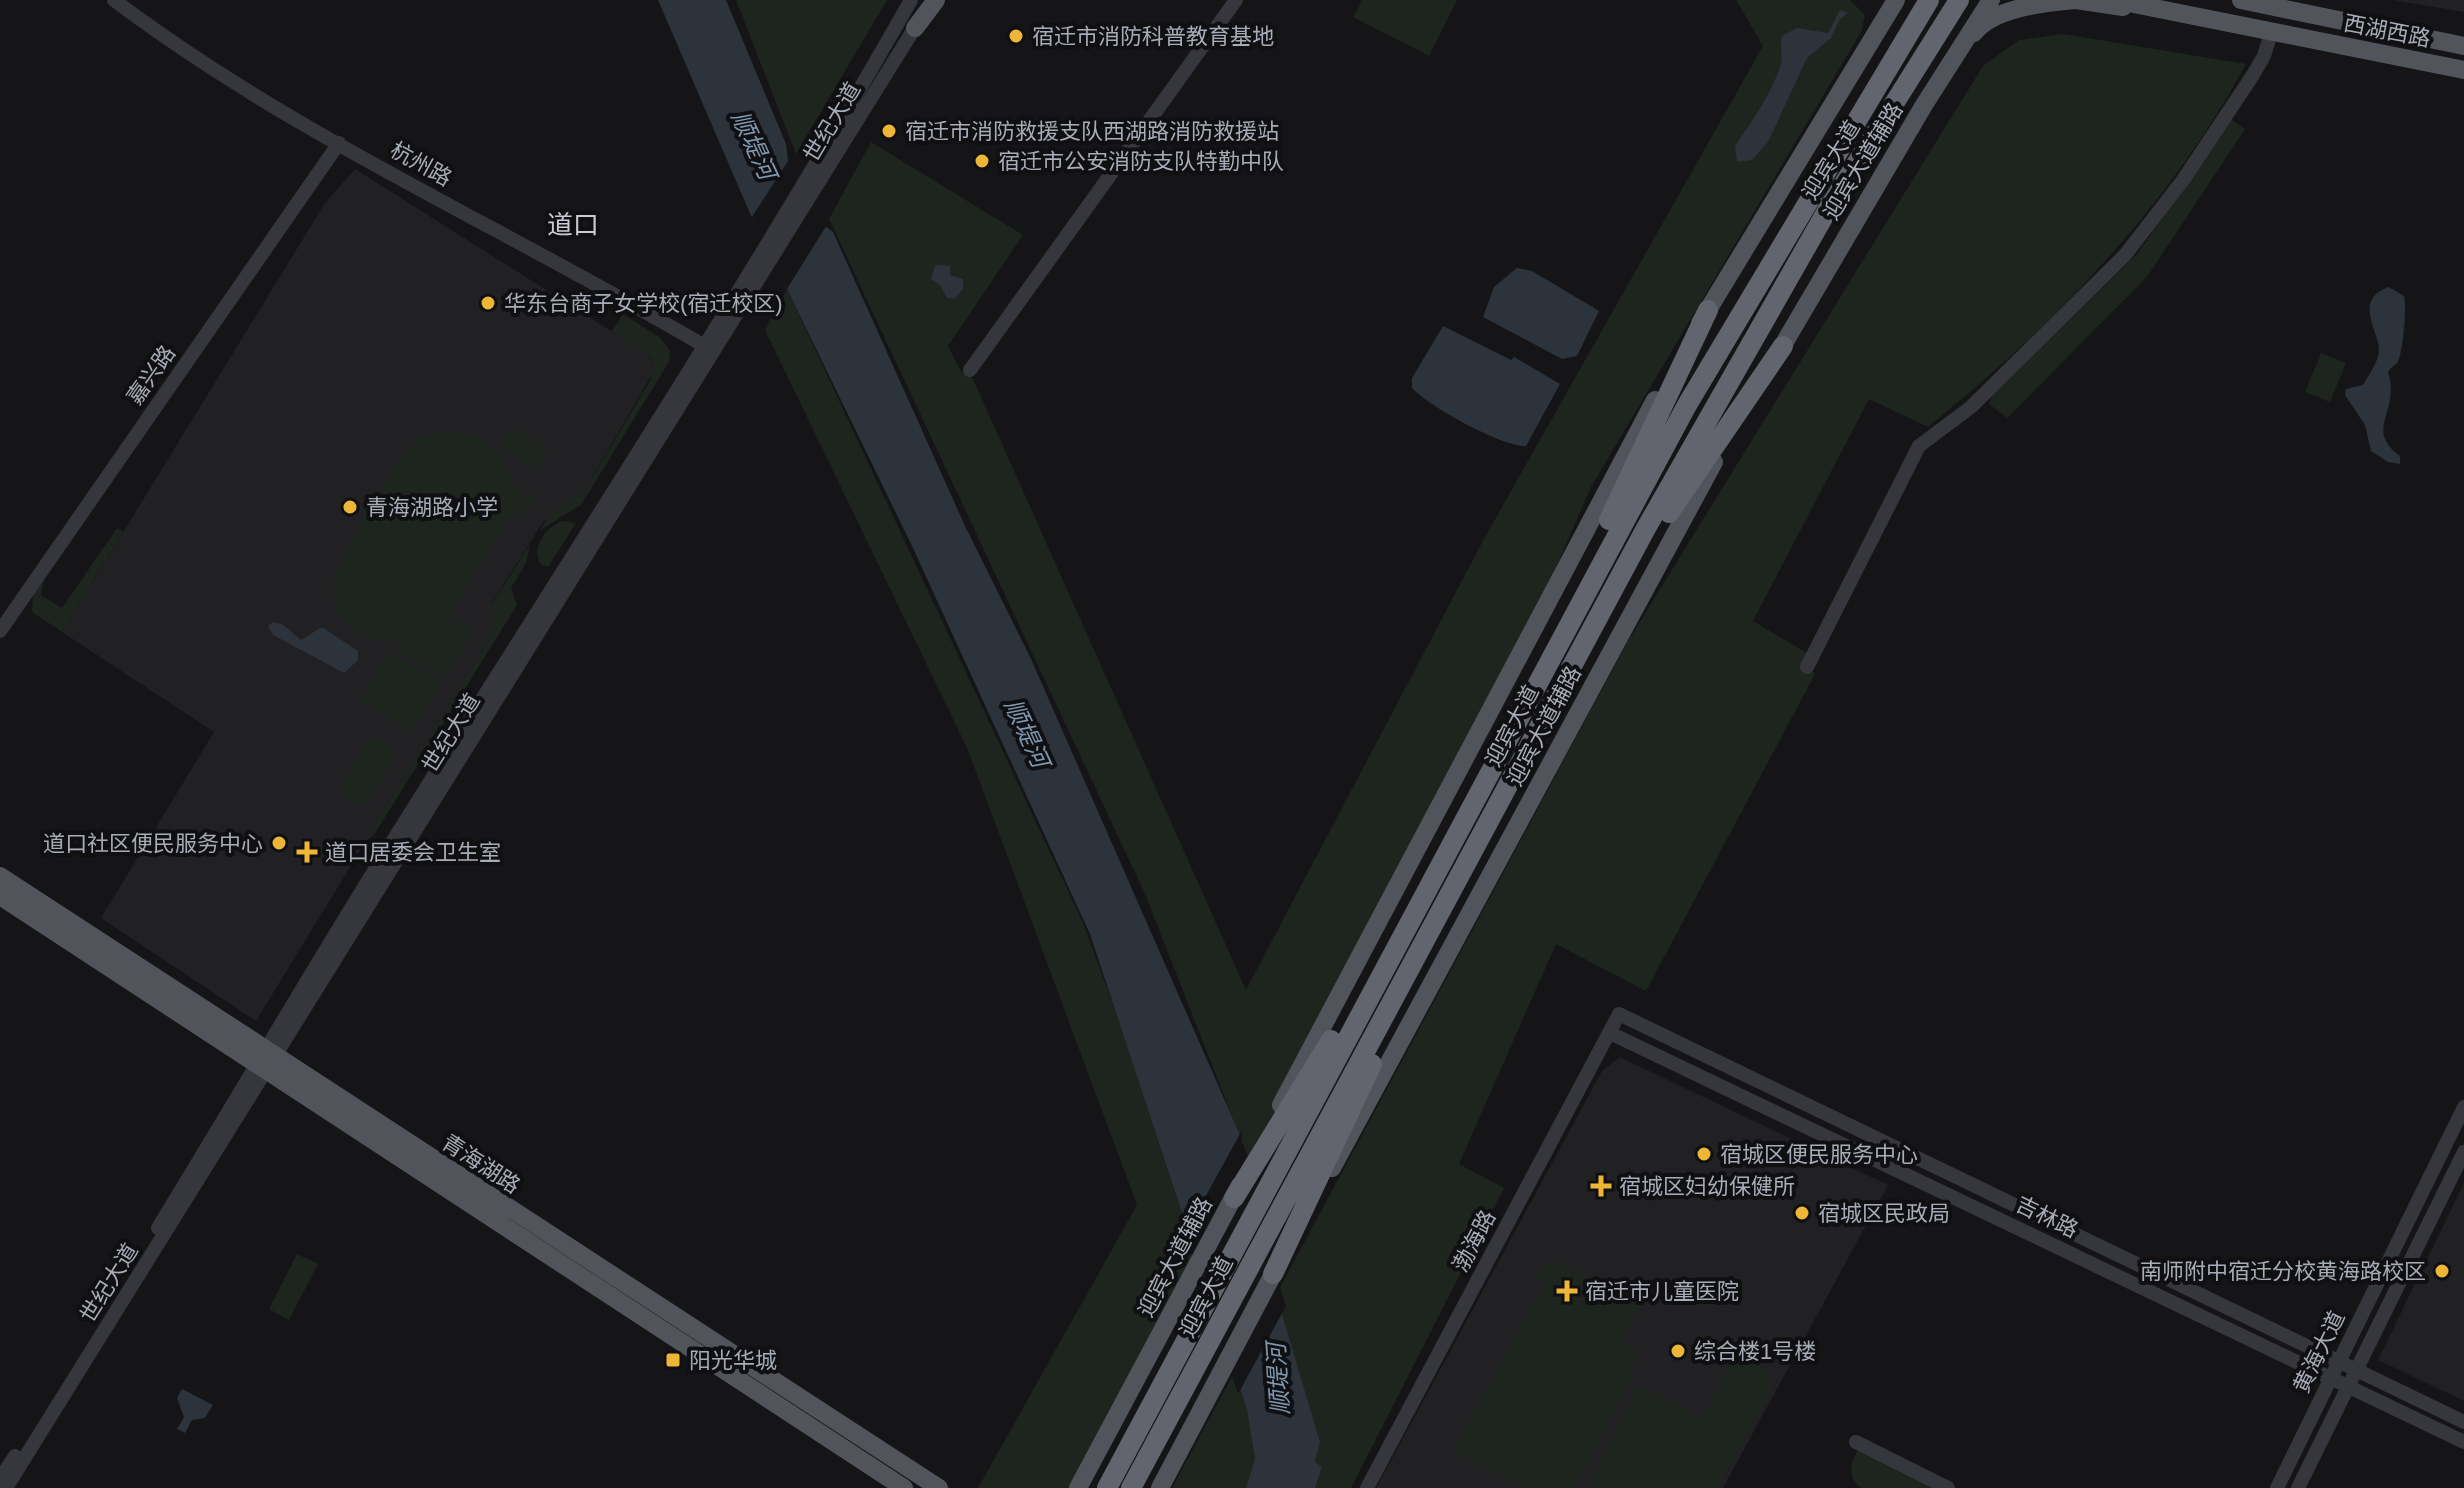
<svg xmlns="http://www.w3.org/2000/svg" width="2464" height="1488" viewBox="0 0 2464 1488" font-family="Helvetica,'Noto Sans SC',sans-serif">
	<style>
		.built { fill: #212124 }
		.green { fill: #1d251e }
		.water { fill: #2c333b }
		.pier { fill: #151517 }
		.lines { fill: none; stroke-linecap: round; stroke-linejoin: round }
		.minor { stroke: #36373c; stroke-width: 14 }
		.major { stroke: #52545b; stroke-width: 18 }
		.highway { stroke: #62656d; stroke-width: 20 }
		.poi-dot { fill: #eeb636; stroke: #101012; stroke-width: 3 }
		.labels { text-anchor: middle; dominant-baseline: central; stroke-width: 8; stroke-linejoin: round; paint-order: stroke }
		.street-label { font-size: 22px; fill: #a7acb7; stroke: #101012 }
		.poi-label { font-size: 22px; fill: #a7acb7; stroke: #101012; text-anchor: start }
		.water-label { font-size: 24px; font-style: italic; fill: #7f98b1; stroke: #101012 }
		.quarter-label { font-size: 26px; fill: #c8cbd3; stroke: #101012 }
	</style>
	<rect width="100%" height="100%" fill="#151517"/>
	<!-- built -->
	<path class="built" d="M2393 0H2464V12Z
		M355 169 646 353 654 363V371L584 492 543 522 492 603V635L256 1021 101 918 214 732 62 632 325 203Z
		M1620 1057 1888 1185 1723 1488H1376L1602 1071Z
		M2464 1183V1401L2378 1360Z"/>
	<!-- green -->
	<path class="green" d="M736 0H887L796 154Z
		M1362 0H1457L1429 56 1353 17Z
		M1736 0H1850L1865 15 1861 32 1591 487 1495 707 1258 1154 1248 1157 1145 894 829 219 871 142 1023 235 948 346 960 370 973 379 1246 990 1485 537 1763 46Z
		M2063 34 2246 64C2168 208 2055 324 1928 427L1869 399 1753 621 1807 653 1802 664 1815 674 1646 991 1556 944 1459 1164 1504 1188 1351 1488H1172L1628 641 1983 66 2019 40Z
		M2231 119 2245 129 2147 277 2007 418 1989 404 1992 396 2138 253Z
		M787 289 1084 925 1204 1255 1081 1488H978L1137 1205 968 750 765 330Z
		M623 314 659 337 670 350 669 362 581 505 540 530 551 513 584 492 651 379 654 363 650 357 612 331Z
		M2321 353 2346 363 2330 402 2305 392Z
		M512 427 548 449 535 470 499 448Z
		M448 431C478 431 509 450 511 482L525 491 420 664 397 652 404 639C371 648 330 625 333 586 335 563 395 458 414 442 424 434 436 433 448 431Z
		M529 492 537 497 523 520 515 515Z
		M562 521 576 523 548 567 541 565C530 548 545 528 562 521Z
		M117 528 123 532 62 632 32 612 33 594 44 579 41 595 62 608Z
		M530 544 526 563 511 588 517 605 374 835 364 842 492 635V604Z
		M451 618 473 631 444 680 422 667Z
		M389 652 441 683 411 731 386 716 390 709 385 715 360 700Z
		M372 735 398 752 364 808 337 791Z
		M297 1254 318 1264 289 1320 269 1309Z
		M1557 1262 1640 1305 1622 1341 1636 1348 1632 1375 1574 1488H1526L1457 1453 1455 1448 1545 1281 1534 1274 1544 1265Z
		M1735 1354 1764 1368 1773 1387 1717 1488H1588L1637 1389 1641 1386 1703 1419Z
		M1864 1438 1941 1488H1861C1842 1473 1855 1456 1864 1438Z"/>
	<!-- water -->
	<path class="water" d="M658 0H726L786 144 788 160 825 226 833 232 965 526 1031 659 1240 1135 1237 1163 1320 1442 1315 1462 1322 1467 1315 1488H1246L1255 1459 1247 1409 1090 934 912 546 749 211Z
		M1840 10 1848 13 1840 19 1831 38 1807 58 1768 142 1752 160 1737 162 1735 146C1752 121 1770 96 1780 67 1784 57 1779 47 1782 36L1797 28 1828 33Z
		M935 265 950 266V275L963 279V289L955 299 947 298 940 285 931 279Z
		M1517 268 1532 271 1599 311 1577 356 1562 359 1483 317 1494 287Z
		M2389 287 2404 296C2407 306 2403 356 2397 363 2394 366 2390 368 2388 372 2401 412 2363 429 2400 456V464L2388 462 2371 451 2365 425 2345 395 2346 389 2363 385C2369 374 2379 362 2379 349 2378 330 2353 299 2389 287Z
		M1443 326 1511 360 1514 357 1560 384 1526 446C1502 447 1428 406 1412 388V378Z
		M273 622 282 624 301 640 322 627 358 651V660L344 673 273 635 268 626Z
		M182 1389 213 1405 205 1418 192 1420 185 1433 177 1429 184 1417 177 1398Z"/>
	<!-- pier -->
	<path class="pier" d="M790 158 828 223 787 289 752 217Z
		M1242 1130 1241 1162 1286 1306 1238 1394 1185 1234Z"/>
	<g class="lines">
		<!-- minor -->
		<path class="minor" d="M114 0C298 139 514 232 711 350
			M970 370 1236 0
			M0 631 339 143
			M1807 667 1919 446 1971 407 2125 255 2183 180 2251 78 2264 56 2271 33
			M1610 1033 2464 1442
			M158 1228C232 1107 304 984 379 863 558 576 744 294 911 0
			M1856 1442 1948 1488
			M0 1479 15 1456
			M6 1488 919 21
			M1367 1488 1619 1014 2464 1422
			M2277 1488 2464 1107
			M2298 1488 2464 1152"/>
		<!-- major -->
		<path class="major" d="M2076 0 2123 7
			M2114 0 2464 70
			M2241 0 2464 46
			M915 28 936 0
			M1974 33C1994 7 2046 3 2076 0
			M1700 323 1896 0
			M1776 357 1924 105 1991 0
			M0 876 939 1488
			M0 896 904 1488
			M1281 1105 1655 400
			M1332 1168 1714 462
			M1078 1488 1240 1185
			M1160 1488 1279 1263"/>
		<!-- highway -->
		<path class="highway" d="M1669 513 1783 346
			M1609 520 1708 310
			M1234 1198 1331 1040
			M1273 1274 1372 1064
			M1107 1488 1687 405 1929 0
			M1131 1488 1645 530 1828 209 1959 0"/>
	</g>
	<!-- markers -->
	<g class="poi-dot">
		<circle cx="1016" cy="36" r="8"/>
		<circle cx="889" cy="131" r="8"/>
		<circle cx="982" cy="161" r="8"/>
		<circle cx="488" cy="303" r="8"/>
		<circle cx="350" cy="507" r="8"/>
		<circle cx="279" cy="843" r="8"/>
		<path d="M303 840h8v8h8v8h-8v8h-8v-8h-8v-8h8z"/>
		<circle cx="1704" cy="1154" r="8"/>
		<path d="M1597 1174h8v8h8v8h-8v8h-8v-8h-8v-8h8z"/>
		<circle cx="1802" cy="1213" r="8"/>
		<circle cx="2442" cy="1271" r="8"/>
		<path d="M1563 1279h8v8h8v8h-8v8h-8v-8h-8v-8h8z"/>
		<circle cx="1678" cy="1351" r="8"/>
		<rect x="665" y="1352" width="16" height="16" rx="4"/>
	</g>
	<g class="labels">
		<!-- street labels -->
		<g class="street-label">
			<text transform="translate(2387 31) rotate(11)">西湖西路</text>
			<text transform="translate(832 122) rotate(-59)">世纪大道</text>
			<text transform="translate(1831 160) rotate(-58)">迎宾大道</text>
			<text transform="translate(1863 161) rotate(-59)">迎宾大道辅路</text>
			<text transform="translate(421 164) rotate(29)">杭州路</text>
			<text transform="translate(151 375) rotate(-55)">嘉兴路</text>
			<text transform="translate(1512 726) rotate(-62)">迎宾大道</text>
			<text transform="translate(1544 726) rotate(-62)">迎宾大道辅路</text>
			<text transform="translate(451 733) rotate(-58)">世纪大道</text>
			<text transform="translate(481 1164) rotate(33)">青海湖路</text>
			<text transform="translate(2047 1217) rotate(26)">吉林路</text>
			<text transform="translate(1474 1241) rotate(-62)">渤海路</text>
			<text transform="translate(1175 1257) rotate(-62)">迎宾大道辅路</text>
			<text transform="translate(109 1283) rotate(-58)">世纪大道</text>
			<text transform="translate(1206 1297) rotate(-62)">迎宾大道</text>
			<text transform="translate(2319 1352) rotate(-64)">黄海大道</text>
		</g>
		<!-- poi labels -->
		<g class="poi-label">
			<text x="1032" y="36">宿迁市消防科普教育基地</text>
			<text x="905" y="131">宿迁市消防救援支队西湖路消防救援站</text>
			<text x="998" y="161">宿迁市公安消防支队特勤中队</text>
			<text x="504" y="303">华东台商子女学校(宿迁校区)</text>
			<text x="366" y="507">青海湖路小学</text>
			<text x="263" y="843" text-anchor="end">道口社区便民服务中心</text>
			<text x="325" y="852">道口居委会卫生室</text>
			<text x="1720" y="1154">宿城区便民服务中心</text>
			<text x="1619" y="1186">宿城区妇幼保健所</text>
			<text x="1818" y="1213">宿城区民政局</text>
			<text x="2426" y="1271" text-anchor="end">南师附中宿迁分校黄海路校区</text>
			<text x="1585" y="1291">宿迁市儿童医院</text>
			<text x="1694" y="1351">综合楼1号楼</text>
			<text x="689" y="1360">阳光华城</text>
		</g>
		<!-- water labels -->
		<g class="water-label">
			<text transform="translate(754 145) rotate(65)">顺堤河</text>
			<text transform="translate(1027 733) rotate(65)">顺堤河</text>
			<text transform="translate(1278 1379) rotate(-94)">顺堤河</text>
		</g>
		<!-- quarter labels -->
		<g class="quarter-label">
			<text x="573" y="225">道口</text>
		</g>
	</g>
</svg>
